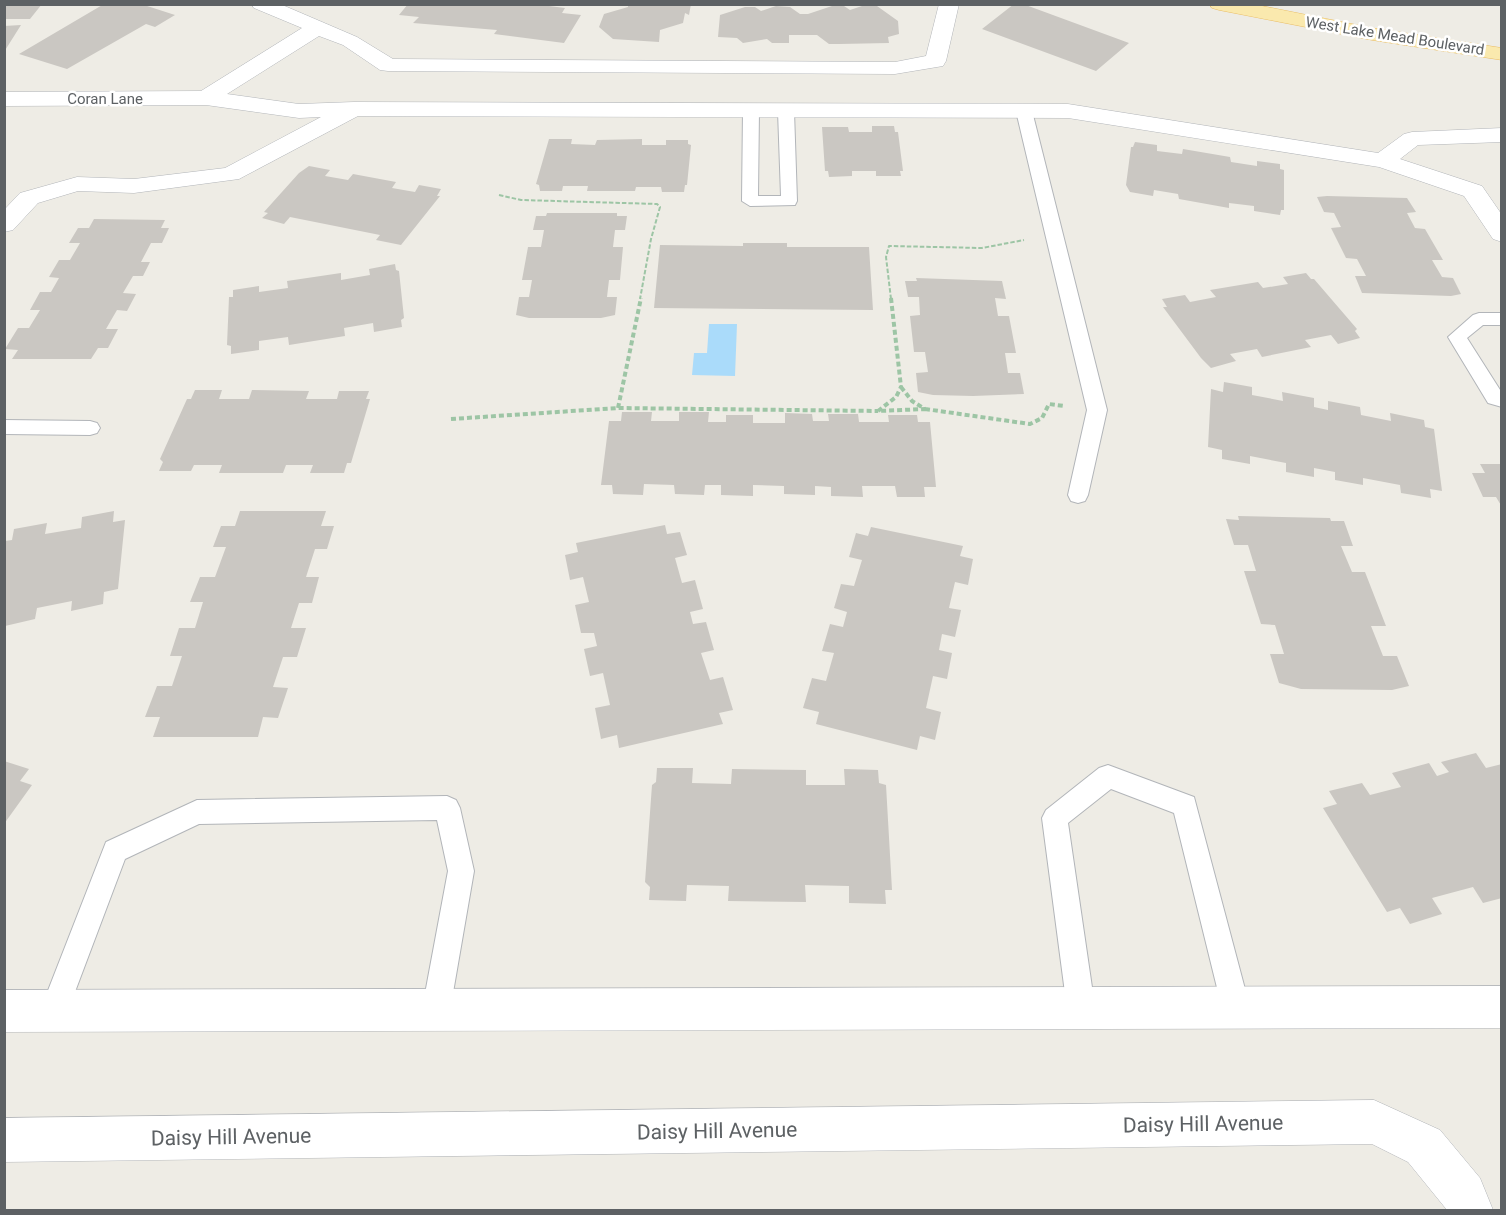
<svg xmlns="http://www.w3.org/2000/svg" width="1506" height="1215" viewBox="0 0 1506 1215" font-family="Roboto,sans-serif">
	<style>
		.water { fill: #aadbfa }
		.building { fill: #cac7c2 }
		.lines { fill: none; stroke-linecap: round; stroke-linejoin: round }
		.service-casing { stroke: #b2b5b9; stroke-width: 2 }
		.minor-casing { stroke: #b2b5b9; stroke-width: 1 }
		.primary-casing { stroke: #e9bc64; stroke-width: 1 }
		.path-far1 { stroke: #9dc5a5; stroke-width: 2; stroke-dasharray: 4.5 2; stroke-linecap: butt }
		.path { stroke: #9dc5a5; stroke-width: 4; stroke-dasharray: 5 3; stroke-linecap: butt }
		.service { fill: #fff; fill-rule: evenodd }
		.minor { fill: #fff; fill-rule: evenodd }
		.primary { fill: #fae9ae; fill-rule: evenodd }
		.labels { text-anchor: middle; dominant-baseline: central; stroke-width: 5; stroke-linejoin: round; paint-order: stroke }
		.far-street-label { font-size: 15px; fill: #5d6164; stroke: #fff }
		.near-street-label { font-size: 21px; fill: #5d6164; stroke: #fff }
	</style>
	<rect width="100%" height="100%" fill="#eeece5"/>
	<!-- water -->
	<path class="water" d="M709 324H737L735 376 692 375 694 353H707Z"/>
	<!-- building -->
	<path class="building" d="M4 4H42L30 19H4Z
		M104 4H141L175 15 155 27 146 24 67 69 19 54Z
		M408 4 549 6 565 8 562 13 581 15 564 43 494 34 497 30 413 23 419 17 399 15Z
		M628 4H691L689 15 685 13 683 23 660 30 659 42 613 39 599 27 604 14 628 7Z
		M1014 4H1023L1129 43 1096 71 982 29Z
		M776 6 790 7 800 14H808L832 6H844L850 10 862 6H877L898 21 899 34 888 37 889 43 839 44H829L817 35H789V43H772L767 39 743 43 737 38 718 37 720 15 745 7H755L761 11Z
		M21 25 4 52V26Z
		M872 126H894L895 132H898L903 171H900L901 176H876V171H852V176L829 177 828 171H825L822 127H848L849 132H872Z
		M549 139H572L571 144 595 145 597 140 642 139V145H666V140H688V144L691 145 687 185H685L684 192H662L661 187H636L635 191H587L588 186H563L562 191H540L539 185 536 184Z
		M1135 142 1157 145V151L1182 154 1183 149 1230 157 1231 162 1257 166V161L1280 164V169L1284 170V210H1281L1280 215 1254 211V206L1229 203V208L1179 199 1178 194 1154 190 1153 196 1130 192 1126 185 1131 147H1133Z
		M309 166 330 170 325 176 348 180 353 174 396 182 392 188 415 192 419 185 441 189 437 196H440L401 245 376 240 380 235 290 217 284 224 262 218 268 213 264 212 299 173Z
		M1327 196 1407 198 1416 212 1407 213 1415 228 1425 229 1443 260H1432L1442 277 1453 278 1461 294 1451 296 1362 293 1355 276H1366L1357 259 1346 258 1331 228 1341 227 1334 213 1324 212 1317 197Z
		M547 213H617V216H627L625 230H615L613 247H623L620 280H609L607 297H617L615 315 601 318H529L516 315 519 297H529L532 280H522L528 247H541L544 230H533L536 216H546Z
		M94 219 165 220 161 228H169L162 243H151L141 262H150L143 276H133L123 293 136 294 127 311 117 310 106 329H118L108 348H98L91 359H12L18 350 5 349 18 328H29L40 310H30L40 292H51L59 278 49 277 59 260H70L80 243H69L78 228H89Z
		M743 243H787V247H869L873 310 654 308 660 245 743 246Z
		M395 264 396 270 399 271 404 318 401 320 402 327 374 332 373 323 344 328 345 336 289 345 288 337 259 341V350L231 354V346L227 345 229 297H233V290L259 286V292L288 288 287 281 341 273V280L370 275 369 269Z
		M1306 273 1311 279H1314L1357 329 1355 331 1360 338 1338 344 1331 335 1305 340 1311 347 1262 357 1257 349 1230 354 1236 361 1211 368 1201 358 1163 307H1167L1162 299 1185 295 1190 302 1216 297 1210 290 1258 282 1263 288 1288 284 1283 277Z
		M916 278 1002 281 1006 299 995 298 998 316H1009L1016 353H1005L1008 373H1020L1024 394 973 396 933 395 918 392 916 373 928 372 925 352H914L910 316 920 315 919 297H908L905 281H917Z
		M1224 382 1252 387V395L1283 401 1282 392 1314 398V407L1328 410V401L1360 407 1361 415 1391 421 1390 413 1424 420 1425 427 1434 429 1442 491 1430 489 1431 498 1401 493 1400 485 1363 478V485L1335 480V472L1314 468V477L1286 472V463L1250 456V464L1222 459V450L1208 447 1211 389 1223 392Z
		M195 390H222L219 399H249L252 390 309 391 306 399H337L339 391H369L366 399H370L351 463H347L344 473H310L313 465H286L283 473H219L222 465H194L191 471H159L163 462 160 459 187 399H191Z
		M622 412H652L651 421H679V412H709L708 422H726V415H753V423H785V413L812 414 813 421H829L828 414H858L859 422H889L888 415H917L918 422H930L936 487H924L925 497H897L895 486H862L863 497 831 496V487L815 486V495L784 494V486L753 485V496L721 495V485H705L704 495 675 494 674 485 644 484 643 495 613 494 612 485H601L609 421H621Z
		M1480 464H1502V507L1496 497H1483L1472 473H1485Z
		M114 511 113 522 125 520 118 589 104 592 103 604 71 611 72 601 37 608 35 619 5 626V541L12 540 14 529 47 523 45 534 81 528 82 517Z
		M240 511H326L321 526H334L327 549H315L306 577H319L312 603H299L291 628H306L297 657H283L273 687 288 688 278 718 263 717 258 737H153L160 717H145L157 686H172L182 656H170L179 628H195L203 602H190L200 577H215L226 547H213L221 526H235Z
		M1238 516 1330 518 1331 521H1344L1353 546H1341L1352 572H1365L1386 626H1371L1383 656H1397L1409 686 1392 690 1301 689 1279 683 1270 654H1284L1275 625 1261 624 1244 571H1256L1248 545H1234L1226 519 1239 520Z
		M665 525 667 534 680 532 687 555 675 558 682 583 695 580 703 609 690 612 693 624 706 622 714 650 701 653 710 680 723 677 733 710 719 713 723 724 619 748 617 735 601 739 595 708 610 705 603 673 590 676 584 649 597 646 594 633H581L575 605 589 602 583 577 570 580 565 555 578 552 576 543Z
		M871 527 963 546 960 556 973 559 968 585 955 582 949 608 961 610 955 637 942 634 939 650 952 653 947 679 933 676 926 708 941 712 935 740 920 736 917 750 816 724 819 712 803 708 812 678 826 681 834 653 822 651 830 624 843 627 847 612 834 608 841 584 854 586 862 560 849 557 856 533 868 536Z
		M1476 753 1486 768 1502 764V898L1483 903 1473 887 1432 898 1442 914 1410 924 1400 908 1387 912 1323 808 1337 804 1329 791 1362 783 1370 795 1401 787 1392 773 1429 763 1437 776 1449 772 1441 762Z
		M4 761 29 769 20 781 32 785 4 824Z
		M657 768H693L692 783 731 784 732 769 806 770V785H845L844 769 878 770 879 783 886 785 892 890H885L886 904 849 903V886L805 885 806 902 728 901 729 886 687 885 686 901 649 900 650 887 645 882 652 785 656 782Z"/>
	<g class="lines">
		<defs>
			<path id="service" d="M751 105 759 110 758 196H781L778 111 786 106 794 111 797 201 795 205 750 206 742 201 743 110Z
				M1024 106 1032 111 1107 410 1088 495 1085 501 1078 503 1071 501 1068 495 1087 410 1016 111Z
				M1479 313H1502V325H1483L1467 338 1502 393V407L1488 403 1448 337 1473 315Z
				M4 420 90 421 97 423 100 428 97 433 90 435 4 434Z
				M1108 765 1194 797 1250 1008 1246 1018 1236 1022 1226 1018 1222 1008 1174 813 1111 789 1068 823 1095 1008 1091 1018 1081 1022 1071 1018 1067 1008 1042 818 1046 810 1099 768Z
				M447 796 456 800 460 808 474 871 450 1010 446 1020 436 1024 426 1020 422 1010 448 871 437 820 199 824 125 859 64 1021 54 1025 44 1021 40 1011 106 842 197 800Z"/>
			<path id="minor" d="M251 4H280L357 37 393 59 895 62 926 56 939 4H959L946 61 943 66 895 74 388 71 380 70 343 45 319 36 227 94 299 104 354 102 1068 104 1378 153 1404 134 1412 132 1502 128V142L1418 145 1400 159 1482 186 1502 215V242L1493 239 1464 196 1379 167 1068 118 358 116 239 179 134 193 78 191 38 203 13 230 4 232V210L20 193 77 177 134 179 225 168 321 117 299 118 206 105 4 106V92L201 91 302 28 254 8Z
				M1502 986V1028L4 1032V990Z
				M1374 1100 1440 1130 1480 1178 1493 1210H1447L1408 1162 1372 1144 4 1162V1118Z"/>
			<path id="primary" d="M1209 4H1252L1372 28 1502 48V60L1372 40 1219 10 1212 8Z"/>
		</defs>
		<!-- service casing -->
		<use href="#service" class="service-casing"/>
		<!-- minor casing -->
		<use href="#minor" class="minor-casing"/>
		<!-- primary casing -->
		<use href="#primary" class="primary-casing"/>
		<!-- path-far1 -->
		<path class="path-far1" d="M499 195 521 200 657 204 660 207 651 239 640 299
			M891 299 886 257 889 246 982 248 1024 240"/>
		<!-- path -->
		<path class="path" d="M891 298 901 387
			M901 387 912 401 925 409 878 411 896 397Z
			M618 408 641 298
			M925 409 1030 424 1042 418 1049 404 1064 406
			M451 419 618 408 878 411"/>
		<!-- service -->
		<use href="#service" class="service"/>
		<!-- minor -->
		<use href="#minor" class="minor"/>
		<!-- primary -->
		<use href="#primary" class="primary"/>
	</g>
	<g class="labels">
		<!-- far-street labels -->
		<g class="far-street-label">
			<text transform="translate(1395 36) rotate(9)">West Lake Mead Boulevard</text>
			<text x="105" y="99">Coran Lane</text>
		</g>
		<!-- near-street labels -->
		<g class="near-street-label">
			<text transform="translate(1203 1124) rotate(-1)">Daisy Hill Avenue</text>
			<text transform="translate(717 1131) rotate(-1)">Daisy Hill Avenue</text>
			<text transform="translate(231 1137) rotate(-1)">Daisy Hill Avenue</text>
		</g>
	</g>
	<!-- border -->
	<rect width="1506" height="1215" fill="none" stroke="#5d6164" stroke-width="12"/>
</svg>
